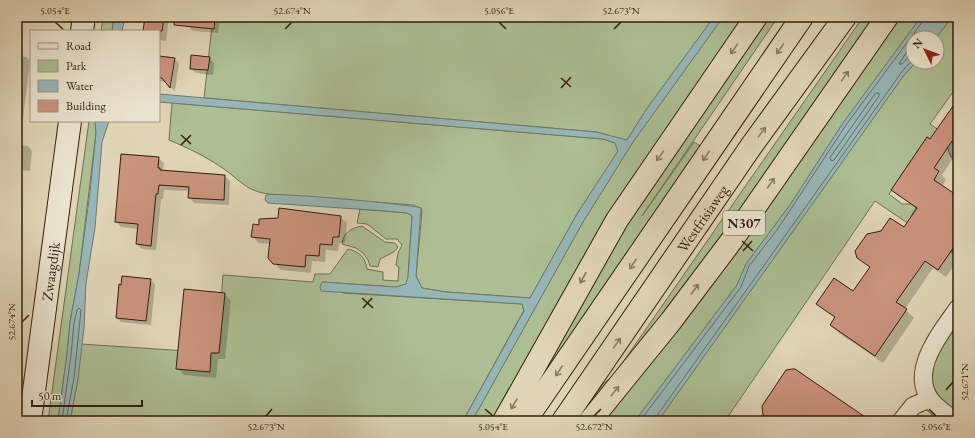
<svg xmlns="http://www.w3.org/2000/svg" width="975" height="438" viewBox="0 0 975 438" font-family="'EB Garamond',serif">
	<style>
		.green { fill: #acbe92; stroke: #706e50 }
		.water { fill: #97b6b7; stroke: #6f7974 }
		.shadow { fill: #0003 }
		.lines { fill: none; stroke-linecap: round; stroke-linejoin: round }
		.shore { stroke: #656a63; stroke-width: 1 }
		.building { fill: #cb927c; stroke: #331e0f }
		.street-casing { stroke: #5e4c38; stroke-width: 19 }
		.secondary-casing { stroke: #331e0f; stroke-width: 24 }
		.highway-casing { stroke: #331e0f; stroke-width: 24 }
		.street { stroke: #eae3cf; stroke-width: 17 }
		.secondary { stroke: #eae3cf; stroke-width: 22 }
		.highway { stroke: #dfd4b5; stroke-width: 22 }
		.oneway { stroke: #897962 }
		.ticks { fill: none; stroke: #331e0f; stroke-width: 1.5 }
		.labels { text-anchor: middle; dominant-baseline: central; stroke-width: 4; stroke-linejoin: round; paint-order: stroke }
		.shield { fill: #eae3cf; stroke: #6a5949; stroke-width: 1 }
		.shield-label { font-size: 14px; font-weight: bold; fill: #331e0f }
		.street-label { font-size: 15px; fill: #331e0f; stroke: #eae3cf }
		.neatline { fill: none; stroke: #331e0f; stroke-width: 1.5 }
		.ticks-label { font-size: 10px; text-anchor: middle; fill: #331e0f }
	</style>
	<rect width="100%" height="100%" fill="#dfd4b5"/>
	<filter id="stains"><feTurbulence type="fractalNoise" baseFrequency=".005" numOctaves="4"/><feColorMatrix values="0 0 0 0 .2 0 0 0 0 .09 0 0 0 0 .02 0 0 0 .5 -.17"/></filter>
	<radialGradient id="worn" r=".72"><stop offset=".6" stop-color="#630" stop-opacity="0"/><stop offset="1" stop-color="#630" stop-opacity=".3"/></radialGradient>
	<!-- green -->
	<path class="green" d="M103 17H114L112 31H101Z
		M213 17H714L648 107 627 140C617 140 606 134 596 132L204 98Z
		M723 17H752L498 421H472L583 222 633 142Z
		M763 17H778L642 216 694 142 702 147 528 398 573 305Z
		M863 17H877L733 222 582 421 579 419 603 384 614 375Z
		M892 17H921L843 123 790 205 746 264 737 285 635 421H595Z
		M952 17H958V85L930 124 958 143V161L951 157 947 147 939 145 927 137 889 194 902 204H914L917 206 911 216 956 247 958 245V257L875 201 725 421H658L904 75 916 62H937L936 38Z
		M172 103 603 139 615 143 618 151 577 214 530 298 446 292 422 288 416 276 422 211 421 208 413 205 269 194C246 191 241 181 224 169 207 157 188 148 169 140Z
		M89 121H95L96 133 79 274 70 322 67 354 58 421H48Z
		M360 209 407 213 412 216 408 277 406 284 396 287 322 282 343 293 522 304 524 310 463 421H70L78 379 81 344 217 353 223 275 313 282 315 274H330L348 249C360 252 365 257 367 269L383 272V280L398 281 399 267 396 265 398 253 402 245 397 239H386L367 224 357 223Z
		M362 226 385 242 395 243 398 247 394 252 380 259 378 267 370 266 368 260 363 253 356 248 342 244C343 233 351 228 362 226Z
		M953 329 958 333V388L956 390 958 393V406L952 409C917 381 934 359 953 329Z
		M929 417 941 421H912L918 418Z"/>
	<!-- water -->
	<path class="water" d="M114 17H125L122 31H112Z
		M714 17H723L633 142 583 222 472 421H463L524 311 522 304 321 291 320 287 322 282 396 287 406 284 408 277 412 216 407 213 386 211 268 203 265 200 266 195C275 192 409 204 421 208L416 276 422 288 446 292 530 298 577 214 618 151 615 143 603 139 159 102V94L596 132 627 140 648 107Z
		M921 17H952L936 38H913V62H916L904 75 658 421H635L737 285 746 264 790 205 843 123Z
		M95 121H109L102 142 95 228 86 283 84 328 78 379 70 421H58L67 354 70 322 79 274 90 192 96 133Z"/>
	<!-- shadow -->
	<path class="shadow" d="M17 17H47V22Z
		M146 17H169L166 41 159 40V31H144Z
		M189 17H218L220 19 218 33 193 31 188 26Z
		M17 56 26 57 30 61 23 119H17Z
		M159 57 174 59 179 63 175 91 171 88 175 61H173L167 82 159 81Z
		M209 58 214 63 213 75 196 73 191 68Z
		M958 104V151L942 175 946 180 942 186 958 197V260L946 277 933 268 905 309 914 318 883 363 839 333 831 325 836 319 817 304 854 292 870 268 858 257 904 229 917 209 893 190Z
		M17 145 28 146 32 151 30 171 17 170Z
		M158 158 164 163 163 171 225 176 230 181 229 205 194 203 189 197V191L164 190 163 199H161L156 250 142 249 137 244 138 229 121 227 116 222Z
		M340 217 347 223 345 243H339L338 251 326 250 325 262 312 261 311 273 281 270 274 263 270 244 259 243 252 236 260 226Z
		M150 280 155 284 151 325 121 322 117 318Z
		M17 289 20 293 18 307H17Z
		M225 294 231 301 225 359H218L216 378 184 375 177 368Z"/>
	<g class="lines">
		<!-- shore -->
		<path class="shore" d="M913 42 899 64H902L913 53
			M876 93H879V96L834 160 831 161 830 158Z
			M62 421 71 355 74 323 77 310 79 308 81 310 74 378 66 421
			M640 421 741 287 749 266 777 230 846 125 923 21V17
			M655 421 656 417 901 73 913 59"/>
	</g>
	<!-- building -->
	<path class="building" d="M145 17H164L162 31H143Z
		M175 17H215L214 29 174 25Z
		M191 55 210 57 208 70 190 69Z
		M159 56 175 58 170 88 162 78 159 77Z
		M958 99V139L952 141 934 168 939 171 934 180 958 196V241L938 270 925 261 896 302 907 309 875 356 830 325 835 317 816 304 834 278 853 291 870 267 857 258 855 251 867 234 881 231 890 218 904 227 917 208 891 190 927 137 930 139Z
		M121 154 159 157 158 168H160V170L225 175 224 200 188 198 189 187 159 185 158 194H156L151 246 136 244 138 224 115 222Z
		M279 208 341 216 339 237H333L332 245 320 244 319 256 306 255 305 267 273 264 268 258 270 239 251 237 253 224 259 225V219L278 218Z
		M122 276 151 279 146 321 116 318 119 284 121 285Z
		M184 289 225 293 219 353H211L210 372 176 369Z
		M792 369H795L871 421H772L763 415 762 406 786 370Z"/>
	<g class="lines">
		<defs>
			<path id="street" d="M958 308C940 334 905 375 935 405 942 411 949 418 958 420
				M901 421 913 406 929 399"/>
			<g id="secondary">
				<path d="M82 31 84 17"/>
				<path id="s1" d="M30 421 70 121"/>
			</g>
			<g id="highway">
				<path d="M504 421 617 220 756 17"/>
				<path d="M525 421 802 17"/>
				<path id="s2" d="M563 421 752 145 845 17"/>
				<path d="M590 421 671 321 732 240 887 17"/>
			</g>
		</defs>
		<!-- street casing -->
		<use href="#street" class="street-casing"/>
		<!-- secondary casing -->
		<use href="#secondary" class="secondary-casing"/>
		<!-- highway casing -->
		<use href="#highway" class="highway-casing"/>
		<!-- street -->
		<use href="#street" class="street"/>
		<!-- secondary -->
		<use href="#secondary" class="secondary"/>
		<!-- highway -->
		<use href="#highway" class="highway"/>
	</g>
	<!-- one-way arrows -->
	<defs><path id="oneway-shaft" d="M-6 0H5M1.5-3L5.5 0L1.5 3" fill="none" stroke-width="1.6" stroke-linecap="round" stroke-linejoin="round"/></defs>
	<g class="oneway">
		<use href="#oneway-shaft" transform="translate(734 49) rotate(125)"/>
		<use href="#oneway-shaft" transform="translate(780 49) rotate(125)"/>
		<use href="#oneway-shaft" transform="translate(845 76) rotate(-55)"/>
		<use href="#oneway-shaft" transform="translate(762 132) rotate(-54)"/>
		<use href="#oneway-shaft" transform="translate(660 156) rotate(125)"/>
		<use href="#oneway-shaft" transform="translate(706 156) rotate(124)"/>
		<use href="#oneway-shaft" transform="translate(771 183) rotate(-55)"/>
		<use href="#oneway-shaft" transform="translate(633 264) rotate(124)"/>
		<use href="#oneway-shaft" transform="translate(583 278) rotate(119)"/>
		<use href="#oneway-shaft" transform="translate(695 289) rotate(-53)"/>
		<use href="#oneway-shaft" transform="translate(617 343) rotate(-55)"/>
		<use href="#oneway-shaft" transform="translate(559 371) rotate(124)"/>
		<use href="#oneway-shaft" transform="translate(615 391) rotate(-51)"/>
		<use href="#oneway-shaft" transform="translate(514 404) rotate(121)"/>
	</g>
	<!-- ticks -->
	<path class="ticks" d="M55 22 63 29M499 22 506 29M285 29 292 22M614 29 621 22M561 78 571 87M561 88 571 77M181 135 191 144M181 145 191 135M742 241 753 251M743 251 752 241M362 298 373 308M363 308 372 298M22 322 29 315M946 390 953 382M485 409 493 416M929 409 936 416M266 416 272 409M594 416 601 409"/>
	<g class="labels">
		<!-- shield labels -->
		<rect class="shield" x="723" y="211" width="42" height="24" rx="3"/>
		<g class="shield-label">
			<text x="744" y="223">N307</text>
		</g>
		<!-- street labels -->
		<g class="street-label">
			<text stroke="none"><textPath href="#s2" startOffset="246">Westfrisiaweg</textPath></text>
			<text stroke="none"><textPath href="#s1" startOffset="151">Zwaagdijk</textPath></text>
		</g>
	</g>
	<!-- margin -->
	<rect width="975" height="438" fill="none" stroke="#dfd4b5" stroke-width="44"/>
	<!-- legend -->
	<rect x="30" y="30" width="130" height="92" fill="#eae3cf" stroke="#a19482"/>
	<rect x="38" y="43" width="20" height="6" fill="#eae3cf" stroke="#a19482"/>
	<text x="66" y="50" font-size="12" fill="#331e0f">Road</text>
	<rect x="38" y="60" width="20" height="12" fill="#acbe92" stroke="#a19482"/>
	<text x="66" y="70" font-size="12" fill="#331e0f">Park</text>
	<rect x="38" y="80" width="20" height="12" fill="#97b6b7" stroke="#a19482"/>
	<text x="66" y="90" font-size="12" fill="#331e0f">Water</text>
	<rect x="38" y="100" width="20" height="12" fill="#cb927c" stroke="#a19482"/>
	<text x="66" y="110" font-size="12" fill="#331e0f">Building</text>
	<!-- north arrow -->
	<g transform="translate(925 50) rotate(312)"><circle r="19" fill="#eae3cf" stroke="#a19482"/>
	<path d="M0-3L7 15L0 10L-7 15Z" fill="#8f2418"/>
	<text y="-6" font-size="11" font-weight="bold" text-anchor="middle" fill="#331e0f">N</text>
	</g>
	<!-- scale -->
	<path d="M32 400v6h110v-6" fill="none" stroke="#331e0f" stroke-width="2"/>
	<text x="38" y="400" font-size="12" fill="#331e0f" stroke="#eae3cf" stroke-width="3" paint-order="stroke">50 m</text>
	<rect x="22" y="22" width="931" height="394" class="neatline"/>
	<g class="ticks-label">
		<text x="55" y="14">5.054°E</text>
		<text x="292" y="14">52.674°N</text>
		<text x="499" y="14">5.056°E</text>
		<text x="621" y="14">52.673°N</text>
		<text transform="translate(11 322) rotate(-90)" y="4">52.674°N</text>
		<text transform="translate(964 382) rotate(-90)" y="4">52.671°N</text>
		<text x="266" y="430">52.673°N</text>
		<text x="493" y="430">5.054°E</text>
		<text x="594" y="430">52.672°N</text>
		<text x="936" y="430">5.056°E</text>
	</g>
	<rect width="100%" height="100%" filter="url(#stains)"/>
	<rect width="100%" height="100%" fill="url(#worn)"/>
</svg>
